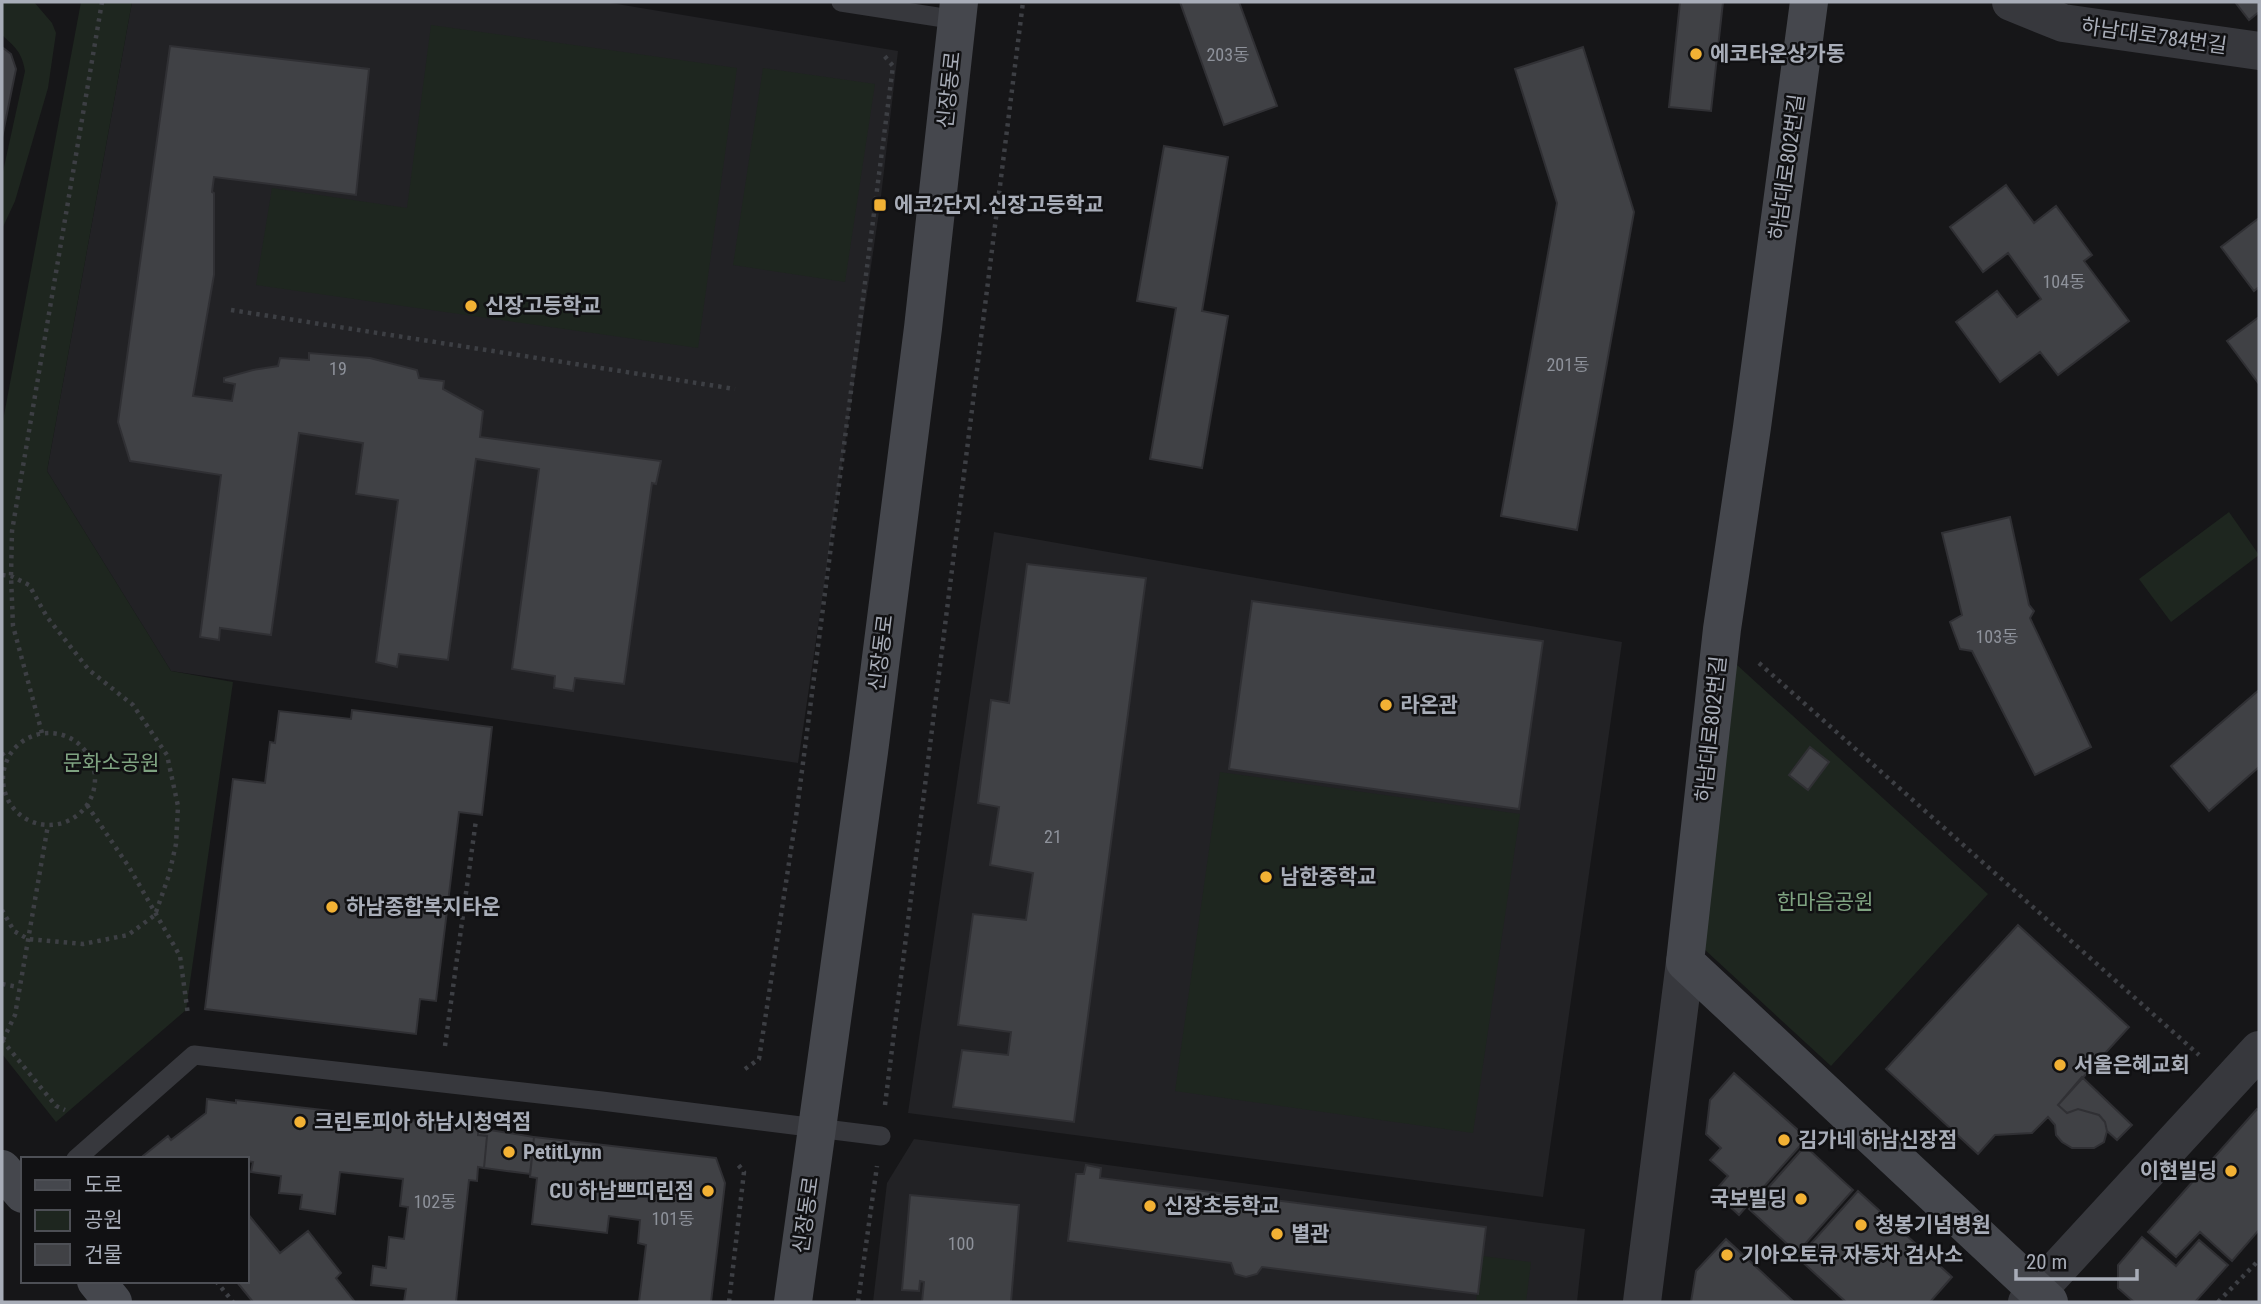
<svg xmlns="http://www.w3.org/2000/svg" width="2261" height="1304" viewBox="0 0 2261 1304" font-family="'Roboto Condensed','Noto Sans KR',sans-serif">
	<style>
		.built { fill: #222225 }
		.green { fill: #1e261f }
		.building { fill: #404145; stroke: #303034; stroke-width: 2 }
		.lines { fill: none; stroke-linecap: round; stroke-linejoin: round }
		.path { stroke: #3d3f44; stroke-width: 4.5; stroke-dasharray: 3.5 5; stroke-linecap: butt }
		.lane { stroke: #37383d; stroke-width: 19 }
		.street { stroke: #37383d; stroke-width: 38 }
		.secondary { stroke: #45474d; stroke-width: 38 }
		.poi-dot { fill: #f2b134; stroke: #111113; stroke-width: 2.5 }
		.labels { text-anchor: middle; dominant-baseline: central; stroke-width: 5; stroke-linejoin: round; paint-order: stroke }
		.number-label { font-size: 18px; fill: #8e929b }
		.street-label { font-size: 21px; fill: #a8adb8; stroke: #111113 }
		.poi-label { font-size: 21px; font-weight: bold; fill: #a8adb8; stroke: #111113; text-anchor: start }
		.park-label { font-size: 21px; fill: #7fa381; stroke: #111113 }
	</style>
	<rect width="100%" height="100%" fill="#161618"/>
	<!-- built -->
	<path class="built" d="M132 2H605L898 51 880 205 798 763 171 671 47 471Z
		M994 532 1622 642 1543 1197 908 1113Z
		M914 1139 1585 1229 1577 1302H873L887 1183Z"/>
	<!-- green -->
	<path class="green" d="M2 2H34L52 23 56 33 48 88 15 201 2 229V176L25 71C22 52 15 47 2 35Z
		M81 2H132L47 471 171 671 233 682 186 1010 56 1122 2 1054V426Z
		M431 25 737 68 698 348 256 285 272 188 407 208Z
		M763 68 875 84 845 282 733 265Z
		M2229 512 2259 555 2171 622 2139 579Z
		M1736 664 1988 894 1831 1066 1704 949Z
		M1220 772 1520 814 1473 1133 1175 1091Z
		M1482 1256 1531 1262 1526 1302H1476Z"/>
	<!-- building -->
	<path class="building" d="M1180 2H1239L1277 106 1224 125Z
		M1680 2H1723L1711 111 1669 107Z
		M2235 2H2259V12L2249 20Z
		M170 46 369 69 356 195 214 177 212 192 214 193V275L193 396 232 401 235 384 224 382V378L253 370 278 366 280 358 309 360V353L370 358 417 370 419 378 444 381 443 389 483 411 480 437 661 461 656 484 652 483 624 684 575 678 573 691 554 688 555 676 512 669 539 469 476 459 448 660 399 654 397 667 376 662 398 500 356 494 363 443 299 433 271 635 220 628 219 640 200 637 221 475 130 461 118 422Z
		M2 47 11 54 16 69 2 138Z
		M1583 47 1634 212 1577 530 1501 516 1557 203 1515 69Z
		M1164 146 1228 157 1202 311 1228 316 1202 468 1150 459 1176 308 1137 301Z
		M2006 185 2034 223 2056 206 2092 255 2084 261 2129 321 2058 375 2040 352 2000 382 1956 322 1997 291 2017 317 2041 299 2008 253 1983 272 1950 227Z
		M2259 218V287L2254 291 2221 247Z
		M2259 317V384L2227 341Z
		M2010 517 2029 605 2034 611 2030 618 2091 747 2035 775 1972 651 1960 649 1950 622 1962 615 1942 533Z
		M1027 564 1146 578 1074 1122 953 1107 962 1050 1008 1055 1011 1032 958 1025 973 914 1026 920 1033 873 990 865 999 807 978 803 991 700 1009 703Z
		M1252 601 1543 641 1519 809 1229 769Z
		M2259 690V767L2209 811 2171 766Z
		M352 710 492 727 482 815 459 812 436 1001 420 999 416 1034 205 1009 233 779 265 783 270 742 275 743 279 711 351 719Z
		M1810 747 1829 762 1808 790 1789 775Z
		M2018 925 2129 1027 2058 1105 2067 1113 2078 1109 2099 1115 2105 1122 2107 1131 2104 1142 2094 1148H2072L2062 1142 2056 1135 2055 1125 2048 1117 2032 1133 1995 1135 1978 1154 1886 1069Z
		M1734 1073 1807 1138 1739 1215 1714 1192 1728 1176 1710 1160 1721 1148 1706 1134 1710 1100Z
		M2082 1077 2132 1125 2117 1140 2107 1131 2105 1122 2099 1115 2078 1109 2067 1113 2058 1105Z
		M207 1099 236 1103V1100L478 1128V1135L487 1136 484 1168 478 1167 477 1181 469 1180 456 1302H404L406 1289 371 1285 373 1266 386 1268 389 1237 404 1239 408 1207 400 1206 403 1179 340 1172 335 1214 300 1209 302 1195 279 1193 281 1176 251 1172 253 1162 247 1161V1159H145L143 1156 168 1136 171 1140 206 1113Z
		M2257 1109 2259 1111V1230L2232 1261 2200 1232 2176 1257 2148 1232Z
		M478 1128 534 1137 530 1174 484 1168 487 1136 478 1135Z
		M534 1137 716 1158 725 1183 711 1302H639L646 1245 638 1243 640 1220 609 1216 607 1233 532 1224 537 1178 530 1177Z
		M1805 1146 1853 1190 1797 1253 1749 1209Z
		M1086 1165 1101 1168 1100 1178 1486 1227 1478 1294 1262 1267 1257 1274 1246 1277 1235 1274 1231 1263 1068 1241 1076 1174H1084Z
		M1858 1191 1952 1277 1930 1302H1846L1798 1258Z
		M910 1195 1019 1205 1011 1302H922L924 1282 920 1281 919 1291 902 1290Z
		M247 1213 280 1253 308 1231 341 1273 336 1278 355 1302H253L236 1281H247Z
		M2142 1237 2176 1266 2199 1240 2228 1265 2195 1302H2134L2118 1288V1265Z
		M1726 1239 1794 1302H1691L1696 1271Z"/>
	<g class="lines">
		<!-- path -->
		<path class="path" d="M231 310 735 389
			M2 575 11 576 29 585 47 617 89 670 133 705 167 755 178 806 176 844 169 875 155 915 128 935 83 944 28 939 14 931 2 910
			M1759 663 2199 1055
			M42 733 13 626 11 576 12 531 102 2
			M3 779a46 46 0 1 1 92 0a46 46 0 1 1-92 0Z
			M2 753 7 760
			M87 805 129 867 180 956 188 1015
			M2 984 18 987
			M2 1040 56 1106 65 1110
			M3 1040 15 1015 48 825
			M445 1046 476 820
			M745 1069 759 1059 796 817 893 66 882 53
			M885 1105 1023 2
			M216 1281 233 1302
			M729 1302 744 1172 736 1162
			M858 1302 877 1166
			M2218 1302 2259 1260"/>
		<!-- lane -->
		<path class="lane" d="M841 2 957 20
			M76 1159 194 1055 602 1101 881 1136"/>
		<!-- street -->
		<path class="street" d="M2011 2 2063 23 2259 51
			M1642 1302 1685 962
			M2027 1302 2259 1050"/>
		<!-- secondary -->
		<path class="secondary" d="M1809 2 1752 427 1722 629 1685 962 2049 1302
			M2 1169 23 1194
			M96 1281 113 1302
			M793 1302 869 752 923 328 959 2"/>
	</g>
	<!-- markers -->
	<g class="poi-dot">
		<circle cx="1696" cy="54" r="7"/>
		<rect x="873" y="198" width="14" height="14" rx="3.5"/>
		<circle cx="471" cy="306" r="7"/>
		<circle cx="1386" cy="705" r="7"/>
		<circle cx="1266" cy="877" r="7"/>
		<circle cx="332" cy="907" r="7"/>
		<circle cx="2060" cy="1065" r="7"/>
		<circle cx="300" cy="1122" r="7"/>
		<circle cx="1784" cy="1140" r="7"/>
		<circle cx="509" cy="1152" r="7"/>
		<circle cx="2231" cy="1171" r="7"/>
		<circle cx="708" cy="1191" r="7"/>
		<circle cx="1801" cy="1199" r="7"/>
		<circle cx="1150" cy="1206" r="7"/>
		<circle cx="1861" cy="1225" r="7"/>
		<circle cx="1277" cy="1234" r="7"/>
		<circle cx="1727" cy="1255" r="7"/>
	</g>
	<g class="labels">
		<!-- number labels -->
		<g class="number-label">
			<text x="1228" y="54">203동</text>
			<text x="2064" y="281">104동</text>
			<text x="1568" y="364">201동</text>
			<text x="338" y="368">19</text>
			<text x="1997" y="636">103동</text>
			<text x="1053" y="836">21</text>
			<text x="435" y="1201">102동</text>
			<text x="673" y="1218">101동</text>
			<text x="961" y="1243">100</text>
		</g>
		<!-- street labels -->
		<g class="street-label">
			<text transform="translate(2154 36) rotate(8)">하남대로784번길</text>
			<text transform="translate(949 90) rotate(-84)">신장동로</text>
			<text transform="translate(1787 167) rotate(-82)">하남대로802번길</text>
			<text transform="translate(881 653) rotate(-83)">신장동로</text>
			<text transform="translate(1711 729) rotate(-84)">하남대로802번길</text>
			<text transform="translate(806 1215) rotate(-82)">신장동로</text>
		</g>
		<!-- poi labels -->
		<g class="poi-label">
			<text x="1710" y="54">에코타운상가동</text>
			<text x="894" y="205">에코2단지.신장고등학교</text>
			<text x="485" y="306">신장고등학교</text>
			<text x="1400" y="705">라온관</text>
			<text x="1280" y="877">남한중학교</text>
			<text x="346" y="907">하남종합복지타운</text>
			<text x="2074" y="1065">서울은혜교회</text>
			<text x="314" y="1122">크린토피아 하남시청역점</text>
			<text x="1798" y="1140">김가네 하남신장점</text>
			<text x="523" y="1152">PetitLynn</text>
			<text x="2217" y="1171" text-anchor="end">이현빌딩</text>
			<text x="694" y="1191" text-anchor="end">CU 하남쁘띠린점</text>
			<text x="1787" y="1199" text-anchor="end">국보빌딩</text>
			<text x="1164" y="1206">신장초등학교</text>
			<text x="1875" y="1225">청봉기념병원</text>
			<text x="1291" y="1234">별관</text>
			<text x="1741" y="1255">기아오토큐 자동차 검사소</text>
		</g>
		<!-- park labels -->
		<g class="park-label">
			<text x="111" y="763">문화소공원</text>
			<text x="1825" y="902">한마음공원</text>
		</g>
	</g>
	<!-- border -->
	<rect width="2261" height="1304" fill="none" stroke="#a8adb8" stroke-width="7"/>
	<!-- legend -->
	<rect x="21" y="1157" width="228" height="126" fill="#111113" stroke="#4d4f55" stroke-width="2"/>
	<rect x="35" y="1180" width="35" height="10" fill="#45474d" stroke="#4d4f55" stroke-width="2"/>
	<text x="84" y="1192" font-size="21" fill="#a8adb8">도로</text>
	<rect x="35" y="1210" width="35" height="21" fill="#1e261f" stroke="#4d4f55" stroke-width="2"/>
	<text x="84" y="1227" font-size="21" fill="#a8adb8">공원</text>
	<rect x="35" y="1244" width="35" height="21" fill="#404145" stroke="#4d4f55" stroke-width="2"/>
	<text x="84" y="1262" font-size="21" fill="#a8adb8">건물</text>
	<!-- scale -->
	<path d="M2016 1269v10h121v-10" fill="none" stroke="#a8adb8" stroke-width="3.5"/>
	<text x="2026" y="1269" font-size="21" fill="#a8adb8" stroke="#111113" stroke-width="5" paint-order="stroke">20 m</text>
</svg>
